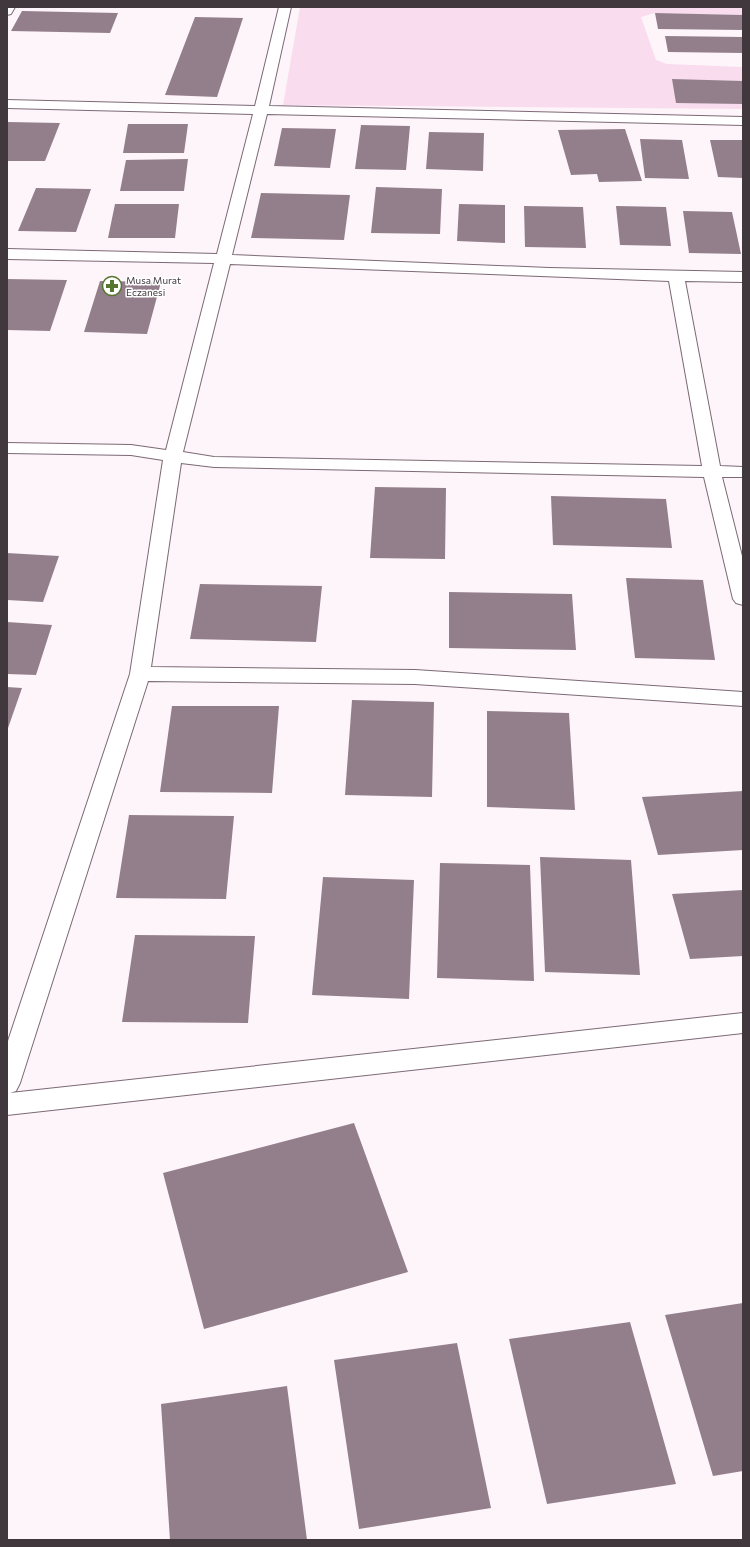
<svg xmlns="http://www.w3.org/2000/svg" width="750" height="1547" viewBox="0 0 750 1547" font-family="Commissioner,sans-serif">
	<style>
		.green { fill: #f9ddee }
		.building { fill: #937f8b }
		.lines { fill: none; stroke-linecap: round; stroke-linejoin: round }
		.minor-casing { stroke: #7c6975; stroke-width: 2 }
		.minor { fill: #fff; fill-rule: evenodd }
		.labels { text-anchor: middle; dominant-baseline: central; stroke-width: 3; stroke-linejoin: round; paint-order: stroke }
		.far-poi-label { font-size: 10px; fill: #40383d; stroke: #fff; text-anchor: start }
	</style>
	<rect width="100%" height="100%" fill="#fef5fa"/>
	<!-- green -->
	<path class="green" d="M300 7H743V15L655 13 641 17 656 60 667 64 743 67V109L283 105Z"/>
	<!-- building -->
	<path class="building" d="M22 11 118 13 110 33 11 31Z
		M655 13 743 15V30L658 29Z
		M195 17 243 18 217 97 165 95Z
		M665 36 743 37V53L668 52Z
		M672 79 743 81V104L676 103Z
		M8 122 60 123 45 161H7Z
		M128 124H188L184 153H123Z
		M361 125 410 126 406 170 355 169Z
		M282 128 336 129 330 168 274 166Z
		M625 129 642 181 599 182 597 174 571 175 558 130Z
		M429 132 484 133 483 171 426 169Z
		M640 139 682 140 689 179 645 178Z
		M710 140H743V178L718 177Z
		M188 159 184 191H120L126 160Z
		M376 187 442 189 440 234 371 233Z
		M36 188 91 189 76 232 18 231Z
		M261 193 350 195 344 240 251 238Z
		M115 204H179L175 238H108Z
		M459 204 505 205V243L457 241Z
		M524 206 583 207 586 248 525 247Z
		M616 206 666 207 671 246 620 245Z
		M683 211 732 212 741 254 689 253Z
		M7 279 67 280 50 331 7 330Z
		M100 281 161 282 147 334 84 332Z
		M375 487 446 488 445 559 370 558Z
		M551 496 666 499 672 548 553 545Z
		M7 553 59 556 43 602 7 600Z
		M626 578 703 580 715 660 635 658Z
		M200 584 322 586 316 642 190 639Z
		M449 592 572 594 576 650 449 648Z
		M7 622 52 625 36 675 7 674Z
		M7 687 22 688 7 731Z
		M352 700 434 702 432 797 345 795Z
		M172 706H279L272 793 160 792Z
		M487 711 569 713 575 810 487 807Z
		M743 791V850L658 855 642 797Z
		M129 815 234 816 226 899 116 898Z
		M540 857 631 860 640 975 545 972Z
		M440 863 530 865 534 981 437 978Z
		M323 877 414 880 409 999 312 995Z
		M743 890V956L690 959 672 894Z
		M135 935 255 936 248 1023 122 1022Z
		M354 1123 408 1272 204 1329 163 1173Z
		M743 1303V1471L713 1476 665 1315Z
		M630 1322 676 1484 547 1504 509 1339Z
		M457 1343 491 1508 359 1529 334 1360Z
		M287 1386 307 1540H170L161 1404Z"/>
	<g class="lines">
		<defs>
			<path id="minor" d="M7 7H15L11 14 7 15Z
				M279 7H291L269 106 743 117V125L267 114 232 255 549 268 743 272V282L685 281 720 466 743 467V477H722L743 560V605L736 603 733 599 704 477 214 467 181 463 151 667 415 670 743 692V706L415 684 148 681 20 1083 16 1091 10 1093 743 1013V1033L7 1115V1044L130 674 163 460 131 455 7 453V443L131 445 166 450 214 263 7 259V249L217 254 253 114 7 108V100L255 106ZM230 264 669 281 702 466 214 457 183 452Z"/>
		</defs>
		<!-- minor casing -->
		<use href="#minor" class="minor-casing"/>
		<!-- minor -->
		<use href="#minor" class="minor"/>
	</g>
	<!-- icons -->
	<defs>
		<symbol id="pharmacy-ring" viewBox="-11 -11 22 22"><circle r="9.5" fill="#fff" stroke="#54762e" stroke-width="1.5"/><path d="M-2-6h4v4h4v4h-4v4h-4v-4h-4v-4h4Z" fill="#54762e"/></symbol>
	</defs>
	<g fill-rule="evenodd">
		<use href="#pharmacy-ring" x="101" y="275" width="22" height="22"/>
	</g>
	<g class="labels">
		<!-- far-poi labels -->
		<g class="far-poi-label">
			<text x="126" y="280">Musa Murat<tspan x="126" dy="12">Eczanesi</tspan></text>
		</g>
	</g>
	<!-- border -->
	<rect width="750" height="1547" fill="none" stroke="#40383d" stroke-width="16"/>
</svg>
